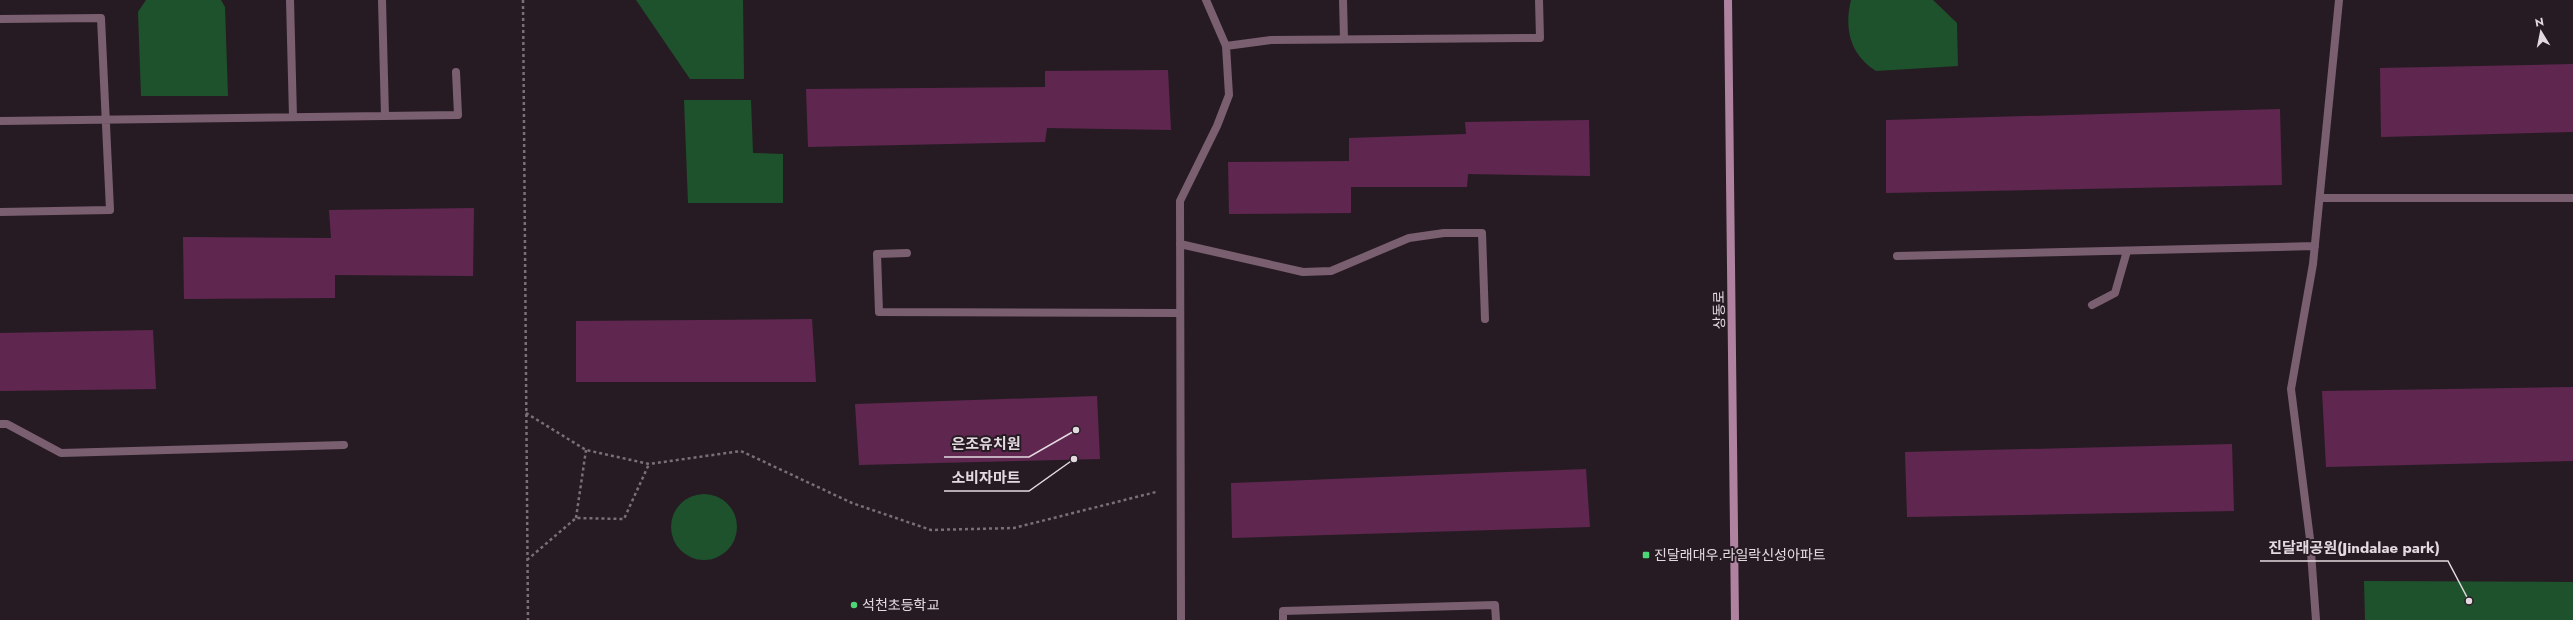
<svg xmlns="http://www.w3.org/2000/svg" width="2573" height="620" viewBox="0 0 2573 620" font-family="Jost,'Noto Sans KR',sans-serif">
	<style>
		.green { fill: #1e522c }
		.building { fill: #5f2750 }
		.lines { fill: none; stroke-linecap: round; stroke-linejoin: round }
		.path { stroke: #7a6f76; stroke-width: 2.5; stroke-dasharray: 3 3; stroke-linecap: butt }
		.lane { stroke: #7a5f71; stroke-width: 8 }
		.secondary { stroke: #af83a0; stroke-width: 8 }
		.poi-dot { fill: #4cd676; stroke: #271b23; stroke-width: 1.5 }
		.labels { text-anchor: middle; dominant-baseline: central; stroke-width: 4; stroke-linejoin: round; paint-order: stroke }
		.street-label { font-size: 14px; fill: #e3dae0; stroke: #271b23 }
		.poi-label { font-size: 14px; fill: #e3dae0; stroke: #271b23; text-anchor: start }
		.leader { fill: none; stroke: #e3dae0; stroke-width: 1.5 }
		.callout-dot { fill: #e3dae0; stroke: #271b23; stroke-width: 1.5 }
		.callout-label { font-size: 15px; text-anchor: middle; font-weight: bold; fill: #e3dae0; stroke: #271b23; stroke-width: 4; stroke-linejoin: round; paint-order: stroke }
	</style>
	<rect width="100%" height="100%" fill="#271b23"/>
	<!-- green -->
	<path class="green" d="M146 0H221L225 7 228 96H141L138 12Z
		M636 0H743L744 79H690Z
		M1851 0H1933L1957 23 1958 66 1876 71C1850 55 1844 28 1851 0Z
		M684 100H751L753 153 783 154V203H688Z
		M671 527a33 33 0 1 1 66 0a33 33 0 1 1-66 0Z
		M2364 581 2573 582V620H2365Z"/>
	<!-- building -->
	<path class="building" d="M2573 64V132L2381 137 2380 68Z
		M1168 70 1171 130 1047 128 1045 142 808 147 806 89 1045 87V71Z
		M2280 109 2282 185 1886 193V120Z
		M1589 120 1590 176 1468 174 1467 187H1351V213L1229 214 1228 162 1349 161V138L1466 134 1465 122Z
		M474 208 473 276 335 275V298L184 299 183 237 331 238 329 210Z
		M812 319 816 382H576V321Z
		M153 330 156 389 0 391V333Z
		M2573 387V461L2326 467 2322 391Z
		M1097 396 1100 459 859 465 855 404Z
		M2232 444 2234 511 1907 517 1905 452Z
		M1586 469 1590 527 1232 538 1231 483Z"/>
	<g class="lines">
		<!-- path -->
		<path class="path" d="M523 0 528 620
			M526 413 586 450 649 464 741 451 852 503 931 530 1014 528 1156 492
			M576 518 586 450
			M527 560 576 518 624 519 649 464"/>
		<!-- lane -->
		<path class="lane" d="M290 0 293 117
			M382 0 385 116
			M1343 0 1344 39
			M0 19 101 18 110 210 0 212
			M1226 46 1271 40 1540 38 1539 0
			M0 121 458 115 456 72
			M2320 198H2573
			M1180 244 1303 272 1331 271 1409 238 1444 233H1482L1485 319
			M907 253 877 254 879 312 1180 313
			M1897 256 2315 246
			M2092 305 2115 293 2127 251
			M0 424H7L61 453 344 445
			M1181 620 1180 201 1217 126 1229 95 1226 46 1206 0
			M1283 620V611L1495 605 1496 620
			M2316 620 2310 539 2291 389 2313 264 2339 0"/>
		<!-- secondary -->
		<path class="secondary" d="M1728 0 1735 620"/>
	</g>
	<!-- markers -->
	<g class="poi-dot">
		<rect x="1642" y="551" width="8" height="8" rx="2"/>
		<circle cx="854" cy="605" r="4"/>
	</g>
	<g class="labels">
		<!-- street labels -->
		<g class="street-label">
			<text transform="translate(1719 310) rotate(-91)">상동로</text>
		</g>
		<!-- poi labels -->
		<g class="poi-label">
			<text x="1654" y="555">진달래대우.라일락신성아파트</text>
			<text x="862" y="605">석천초등학교</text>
		</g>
	</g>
	<!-- callouts -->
	<path class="leader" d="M1076 430L1029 457H944M1074 459L1029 491H944M2469 601L2448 561H2260"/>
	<g class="callout-dot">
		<circle cx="1076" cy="430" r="4"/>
		<circle cx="1074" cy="459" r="4"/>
		<circle cx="2469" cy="601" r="4"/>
	</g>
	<g class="callout-label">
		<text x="986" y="449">은조유치원</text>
		<text x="986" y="483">소비자마트</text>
		<text x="2354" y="553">진달래공원(Jindalae park)</text>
	</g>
	<!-- north arrow -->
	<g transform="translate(2541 32) rotate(350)" stroke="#271b23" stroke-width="3" paint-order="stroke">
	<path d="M0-3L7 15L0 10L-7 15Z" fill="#e3dae0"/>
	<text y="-6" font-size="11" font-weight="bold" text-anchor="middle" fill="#e3dae0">N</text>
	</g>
</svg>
